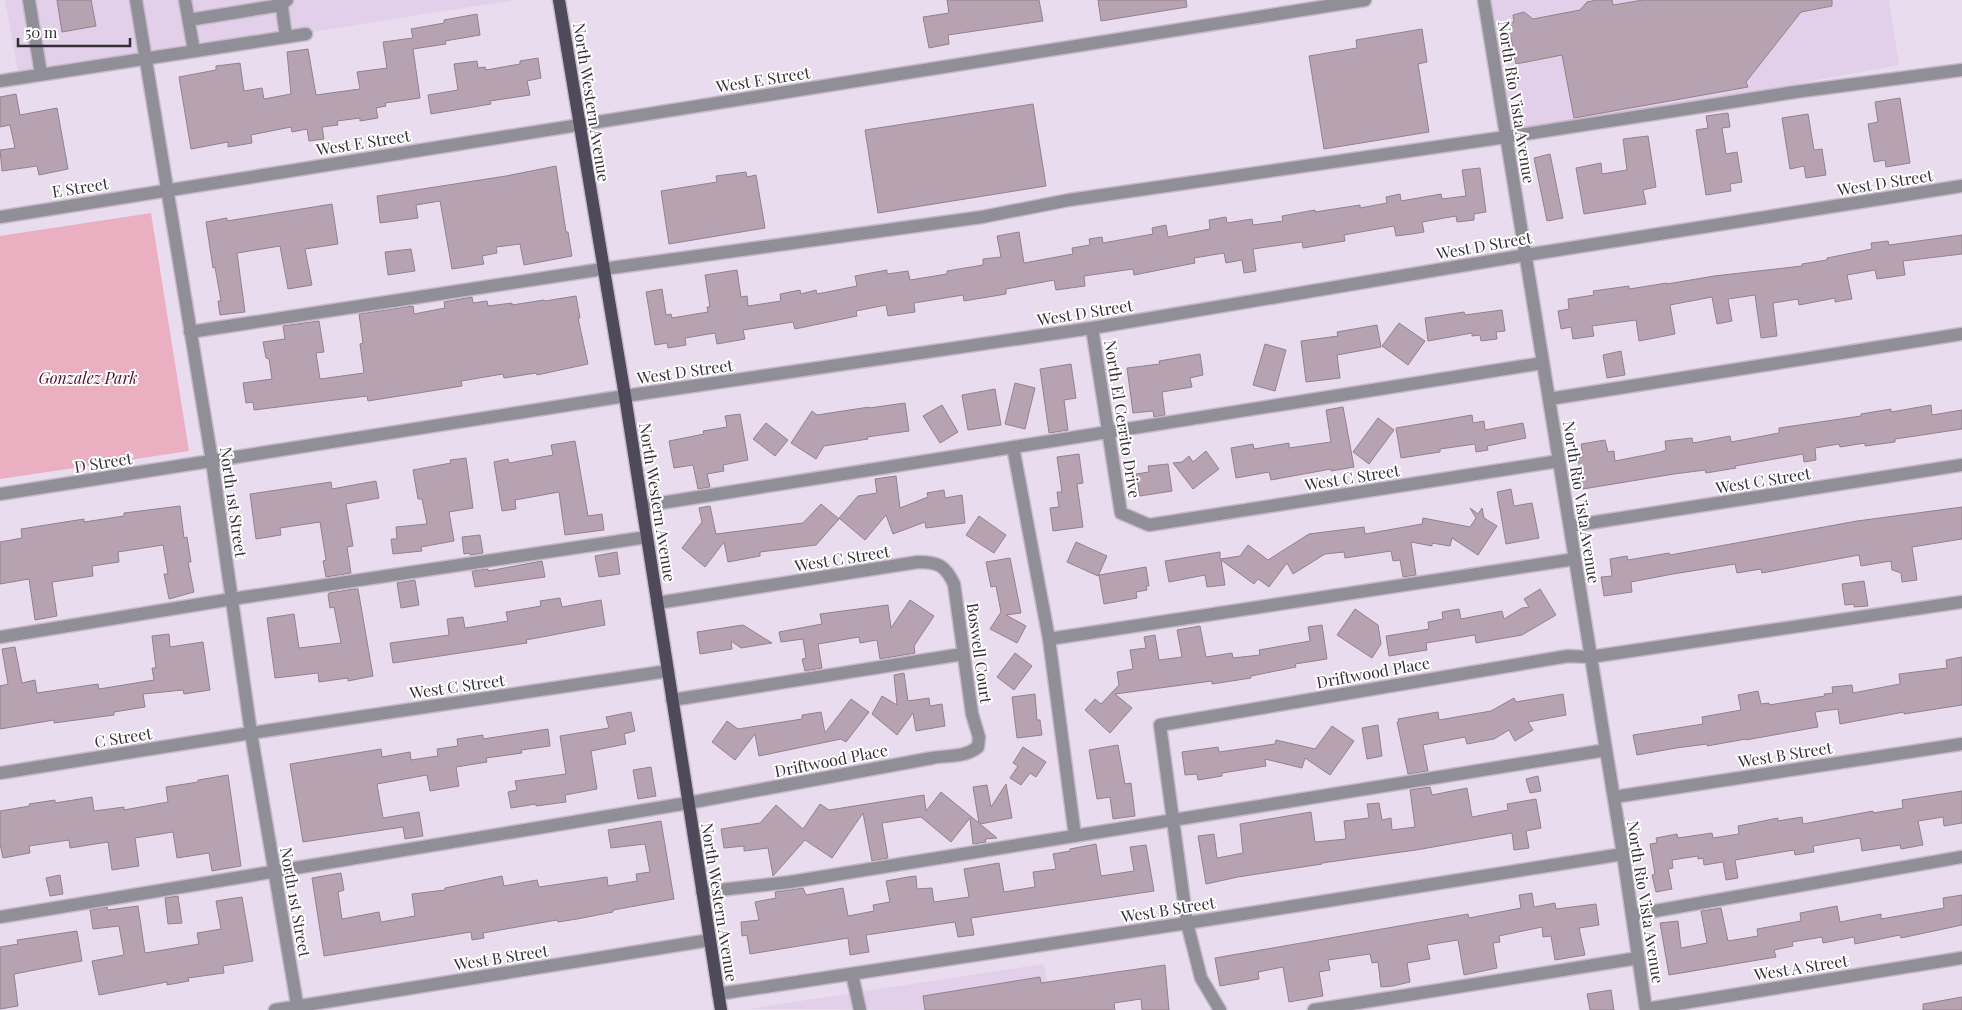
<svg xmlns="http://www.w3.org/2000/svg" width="1962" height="1010" viewBox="0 0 1962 1010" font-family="'Playfair Display',serif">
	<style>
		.built { fill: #e2cfe9 }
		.green { fill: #ebafc2 }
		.building { fill: #b6a2b0; stroke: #94818e }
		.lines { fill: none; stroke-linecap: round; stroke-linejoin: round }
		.minor-casing { stroke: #c6b9ca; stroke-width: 15 }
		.major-casing { stroke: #c6b9ca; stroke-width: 15 }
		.minor { stroke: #908e97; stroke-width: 12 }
		.major { stroke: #4e4a5a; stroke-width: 12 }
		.labels { text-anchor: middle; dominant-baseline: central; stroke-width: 4; stroke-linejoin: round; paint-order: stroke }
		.street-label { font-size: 16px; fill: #342f36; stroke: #fff }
		.park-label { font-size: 16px; font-style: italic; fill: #500b2c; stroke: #fff }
	</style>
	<rect width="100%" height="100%" fill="#eadcef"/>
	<!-- built -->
	<path class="built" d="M5 0H515L19 78Z
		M1485 0H1889L1899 65 1506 137Z
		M1044 964 1052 1010 748 1009Z"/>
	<!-- green -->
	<path class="green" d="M151 213 189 451 0 479V236Z"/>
	<!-- building -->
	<path class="building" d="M57 0H91L96 26 62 32Z
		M947 0H1039L1043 21 948 35 949 44 929 48 923 17 949 13Z
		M1098 0H1186L1187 7 1101 21Z
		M1597 0H1612L1613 5 1643 0H1832V6L1801 12 1746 82 1748 87 1574 118 1562 55 1516 64 1508 23 1514 22 1513 15 1524 12 1533 19 1580 10 1587 2Z
		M477 14 480 35 445 41 446 44 413 49 420 98 385 103 386 106 376 108 378 118 360 121V118L337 121 338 125 322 127 324 139 309 141 307 129 292 132 291 127 251 135 252 143 228 147V142L191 149 179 77 216 70V66L240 63 244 91 262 88 264 99 291 94 287 52 308 49 316 95 360 89 357 72 387 68 383 42 413 38 411 29 444 23V20Z
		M1422 29 1427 62 1418 64 1429 132 1324 149 1309 56 1357 48 1356 40Z
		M538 58 541 78 527 81 530 95 490 101 491 104 431 114 428 95 458 90 454 64 477 61 478 68 485 67 486 70 520 64V61Z
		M16 94 20 115 57 108 68 169 39 175 37 166 2 171 0 150 15 148 10 125 0 127V97Z
		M1900 98 1910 163 1886 167 1885 160 1874 162 1868 124 1878 122 1875 102Z
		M1033 104 1046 186 878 213 865 130Z
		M1728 113 1730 127 1722 128 1726 154 1737 152 1742 182 1730 184 1731 191 1706 195 1696 130 1708 128 1706 116Z
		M1808 114 1814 150 1822 149 1826 175 1806 178 1804 166 1790 169 1782 118Z
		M1648 136 1656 187 1643 190 1646 204 1584 214 1576 168 1601 163 1602 174 1627 170 1623 139Z
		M1550 154 1563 218 1547 221 1534 158Z
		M556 166 566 232H568L572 256 524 265 520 244 496 247 497 253 482 256 484 264 452 269 440 201 416 205 418 218 380 223 377 196 506 176Z
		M1480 168 1486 212 1474 214V220L1457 222 1456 216 1422 222 1424 232 1412 234 1396 236 1394 226 1344 235 1345 241 1303 248 1302 242 1253 249 1256 271 1244 273 1242 260 1226 263 1224 253 1194 258 1195 263 1134 275 1133 269 1084 276 1085 286 1056 290 1054 280 1006 289V294L964 301 963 295 914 303 915 312 888 316 886 305 856 311 857 316 795 329 793 322 743 330 745 339 717 344 715 333 685 338 686 345 668 348 667 343 655 345 646 292 662 289 666 315 671 314 672 318 708 312 707 307H710L705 275 737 270 741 297 747 296 748 306 781 301 780 294 800 290 801 294 816 290 817 294 857 286 855 276 887 270V274L908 271 910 280 947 274V271L983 265V259L1001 257 997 236 1019 232 1024 263 1073 254 1072 248 1090 245 1089 239 1102 237 1103 243 1153 234 1152 228 1166 225 1168 237 1210 229 1209 220 1226 217 1227 223 1252 219 1253 225 1283 221 1282 216 1315 210V212L1360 205V208L1387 203 1386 197 1400 194 1401 201 1441 194 1442 199 1466 196 1462 170Z
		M746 172 747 177 756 175 765 228 669 244 661 191 717 182 716 176Z
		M332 204 338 244 305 249 312 285 288 289 280 246 237 253 245 312 220 315 218 301H221L215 267 213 268 206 222 227 218V221Z
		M1962 235V254L1903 261 1905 275 1877 279 1875 270 1847 275 1852 299 1835 302V298L1799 305 1798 299 1773 303 1777 336 1761 338 1755 295 1728 299 1732 321 1717 324 1712 297 1670 305 1675 334 1639 341 1636 320 1592 326 1594 336 1573 339 1571 327 1561 329 1558 311 1569 309 1568 299 1594 295 1593 291 1629 286V289L1667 283V284L1714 276 1802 266V264L1827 260V258L1872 249 1871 243 1888 241 1889 245Z
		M411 249 415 271 388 275 385 252Z
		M576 296 580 318H578L588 364 537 375 536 373 504 378 503 374 461 381 462 386 368 401 367 396 254 410 253 402 246 403 243 383 272 379 269 359 266 358 263 342 285 339 283 326 319 321 324 352 316 353 320 379 364 373 360 344 363 343 359 314 413 306 414 314 445 308 444 302 472 297 473 303 487 301 488 306 512 303V305L544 300 545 301Z
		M1502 310 1505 331 1496 332 1497 339 1481 341 1480 335 1472 336V333L1428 341 1425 318 1464 312 1465 315Z
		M1399 323 1425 341 1408 365 1382 346Z
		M1377 325 1381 347 1337 355 1340 378 1306 382 1301 341 1338 336 1337 332Z
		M1265 344 1286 350 1275 391 1253 385Z
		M1621 351 1625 375 1607 378 1603 355Z
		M1200 354 1203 375 1190 378 1192 387 1162 392 1165 415 1154 417 1153 411 1133 413 1127 368 1160 364 1159 361Z
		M1071 364 1076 398 1064 400 1068 430 1049 433 1040 369Z
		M1015 383 1035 388 1025 429 1005 424Z
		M995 389 1001 425 968 430 962 395Z
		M905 403 909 431 867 437 868 439 824 446 816 459 791 443 812 411 817 415 869 407V408Z
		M942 405 958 432 940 443 923 416Z
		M1931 405 1932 415 1962 410V429L1895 439V442L1865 446V443L1840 447 1839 444 1815 448 1816 460 1804 462 1803 454 1735 466 1736 468 1706 473 1705 470 1674 474 1583 489 1578 458 1583 457 1581 444 1605 440 1608 452 1614 451 1615 461 1661 452 1666 450 1665 441 1692 438 1693 443 1730 436 1731 442 1779 433V428L1861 416V414L1891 409V412Z
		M1343 407 1354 467 1331 471V469L1271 480 1269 472 1236 478 1231 448 1253 444 1254 449 1289 443V448L1331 442 1326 410Z
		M740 414 748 460 723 465 724 471 707 474 710 487 698 489 693 465 674 468 669 441 704 434 703 431 727 427 725 416Z
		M1472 415 1473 423 1484 421 1485 430 1523 423 1526 438 1487 446 1488 450 1476 452 1475 444 1440 449V452L1401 458 1396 428Z
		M1378 418 1394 430 1369 464 1353 452Z
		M766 423 788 440 775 456 753 439Z
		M575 441 588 516 602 514 604 530 565 535 559 492 515 500 516 509 502 511 494 462 508 459 509 463 553 455 551 445Z
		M1206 451 1219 469 1193 489 1173 463 1182 462 1189 456 1193 462Z
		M1079 454 1083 483 1077 484 1083 527 1053 531 1050 508 1059 507 1057 492H1062L1057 457Z
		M466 458 473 508 449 512 454 541 421 547 422 551 393 554 391 539H397L396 527 427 524 422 499H418L413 470 451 463 450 460Z
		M1168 464 1172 491 1140 496 1136 474 1149 472 1148 466Z
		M896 476 900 508 928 497 927 493 944 490 945 498 962 495 965 523 926 528 925 522 893 534 886 515 865 540 839 518 858 496 877 493 875 479Z
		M376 481 379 498 346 504 353 546 347 547 351 573 326 577 323 561 326 560 320 522 280 528 281 535 256 539 250 494 331 482 332 489Z
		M1511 489 1514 506 1532 503 1539 538 1506 544 1497 492Z
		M821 504 839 519 816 545 760 552V556L728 562 724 542 705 567 682 548 702 522 699 508 710 506 716 534 803 523Z
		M180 506 184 538 187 537 191 562H188L194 592 169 599 164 574H168L163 545 118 552 119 562 92 566 93 576 52 582 57 616 35 620 29 579 0 584V542L22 538 21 529 84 519V522L124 516V513Z
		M1962 507V539L1912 547 1917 580 1902 582 1901 573 1892 570 1891 561 1861 566 1859 555 1762 573 1761 569 1737 573 1735 564 1673 574 1631 582 1632 592 1604 596 1601 577 1612 576 1610 559 1627 556 1628 560 1669 553 1670 555 1857 521Z
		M1470 508 1478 514 1482 508 1484 518 1497 526 1478 555 1452 538 1450 546 1432 543V546L1411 542 1416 575 1403 577 1400 560 1393 561 1391 551 1345 558 1344 552 1325 554 1293 574 1287 563 1269 587 1258 579 1254 584 1221 560 1225 585 1207 587 1205 575 1169 582 1165 561 1220 552V559L1240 556 1248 545 1268 560 1309 534 1364 527 1365 534 1422 524 1423 518 1470 527 1476 518Z
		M979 516 1006 535 994 553 966 535Z
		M480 535 483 553 470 555V553L464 554 462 537Z
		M1076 542 1107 556 1098 576 1067 562Z
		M617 552 620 574 599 577 595 556Z
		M1010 558 1021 613 1006 615 1026 626 1017 643 990 629 1001 612 996 586 991 587 986 562Z
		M542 561 545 577 475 587 472 571 488 569V571Z
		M1146 567 1149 586H1146L1147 590 1136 592 1137 598 1104 604 1099 575Z
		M415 580 419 605 401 608 397 583Z
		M1864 581 1868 606 1854 607V604L1845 605 1842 584Z
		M354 589H358L373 676 348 681V678L319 682 318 673 275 678 267 618 294 614 299 648 341 643 334 607 330 608 328 595 329 593Z
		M1540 589 1556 615 1522 635 1476 643 1475 635 1426 643 1427 650 1389 656 1386 636 1429 629 1428 622 1443 619 1442 612 1459 609 1461 619 1502 611 1504 619 1522 608 1529 607 1524 599Z
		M560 598 562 607 601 600 605 625 526 640 527 643 393 663 390 643 449 635 447 619 463 617 465 628 508 621 506 612 541 606 540 601Z
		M910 600 934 616 914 646 915 653 880 659 877 640 860 643 859 637 818 644 822 668 805 671 802 659 806 658 803 639 781 642 779 632 822 624 820 614 888 605 891 628Z
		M1355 609 1378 625 1381 644 1372 658 1337 635Z
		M743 625 772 643 741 648 731 641 732 649 700 654 697 632Z
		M1322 625 1327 659 1295 664 1296 667 1251 676V678L1212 684V681L1115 694 1132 708 1110 733 1085 710 1095 699 1101 704 1119 685 1117 672 1133 669 1130 650 1146 648 1144 637 1155 635 1159 660 1182 657 1177 630 1200 626 1206 657 1232 653 1233 658 1260 655 1259 650 1310 641 1308 627Z
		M169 634 170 647 203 642 210 690 184 694 183 690 143 694 145 707 114 712V715L54 723V720L0 729V686L8 684 2 649 15 647 22 683 35 680 37 693 98 684 99 689 154 680 152 668H156L152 636Z
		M1015 653 1032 666 1014 690 997 677Z
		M1962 657V705L1904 714V712L1840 724 1838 709 1815 712 1818 727 1746 740V739L1707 746V744L1676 748 1637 755 1633 735 1703 724 1702 717 1741 710 1738 695 1758 691 1761 704 1769 703V705L1825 696 1824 694 1833 693 1832 687 1852 685 1853 693 1900 684 1899 674 1947 668 1946 660Z
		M904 673 908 701 929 698 930 706 942 704 945 726 916 731 913 713 897 735 872 714 882 696 897 705 894 675Z
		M1035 694 1037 720H1040L1042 735 1017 738 1012 697Z
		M1563 694 1566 715 1528 722 1533 730 1515 741 1509 730 1494 739 1467 744 1465 737 1423 745 1428 771 1408 774 1397 722 1399 721 1398 719 1438 712 1439 720 1491 711 1514 698 1516 702Z
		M851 699 869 712 846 742 841 739 759 756 755 734 735 760 712 742 727 721 738 729 802 719V715L821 712 825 733Z
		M631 712 635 731 624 734 626 744 591 751 597 789 565 795 566 802 536 806V804L511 808 508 792 517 790 515 781 566 774 560 736 609 728 606 717Z
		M1378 725 1382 756 1367 759 1362 728Z
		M1332 726 1354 741 1330 775 1305 758 1302 768 1265 759 1266 766 1222 773V776L1198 780 1197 774 1185 775 1182 752 1218 747 1219 752 1275 744 1276 740 1315 749Z
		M548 729 550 746 521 750 522 753 486 758 487 762 456 767 459 786 430 791 427 775 377 784 383 818 419 812 423 836 405 839 403 827 303 842 290 764 381 749 382 757 410 752 411 760 438 756 437 749 458 746 457 739 483 735V739Z
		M1118 745 1125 784 1131 783 1135 816 1113 819 1110 797 1097 799 1089 750Z
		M1023 747 1046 762 1036 777 1030 773 1021 785 1010 778 1018 766 1013 763Z
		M651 767 656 796 638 799 633 770Z
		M228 775 241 866 212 871 209 853 177 858 173 832 135 838 139 866 112 870 108 842 70 848 69 840 29 846 30 853 3 858 0 844V811L30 806 29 804 55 800V803L92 797 94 811 124 807V810L168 802 166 787 198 782V780Z
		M1538 776 1541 791 1530 793 1526 779Z
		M1006 784 1012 818 980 824 997 838 985 839 986 842 973 844 970 818 951 842 921 817 882 823 888 858 872 861 863 813 832 858 805 840 773 876 768 848 744 851V846L724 848 721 829 760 823 776 805 803 829 820 804 829 810 924 795 926 811 941 792 979 823 973 787 987 785 991 807Z
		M1430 787 1432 795 1467 788 1472 817 1508 810 1507 804 1536 799 1541 828 1526 831 1529 848 1514 850 1512 833 1416 850 1322 863V864L1238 877 1206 884 1198 836 1214 834 1217 858 1243 853 1240 824 1311 812 1315 842 1346 839 1344 821 1369 818 1367 804 1379 803 1382 820 1391 818 1392 830 1415 827 1410 790Z
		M1962 791V823L1944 826 1943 817 1918 821 1923 845 1901 849 1900 845 1862 851 1860 838 1813 846 1814 852 1795 855 1794 850 1735 860 1738 878 1726 880 1723 862 1704 865 1703 858 1698 859V856L1672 860 1673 868 1668 869 1672 889 1656 892 1652 875 1655 874 1650 844 1657 843 1656 838 1677 834 1678 838 1712 833 1713 838 1739 834 1738 826 1778 818V821L1802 817 1803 824 1873 811V813L1903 808 1902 800Z
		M661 821 674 899 613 910V912L577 919 558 922 557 920 483 933 484 938 472 940 471 932 324 956 312 878 341 873 344 890 338 892 342 919 379 912 381 922 415 916 412 894 445 890V888L502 876 504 886 537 880 539 887 607 877 608 886 637 881 636 874 650 872 645 844 611 848 608 830Z
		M1096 844 1101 876 1134 871 1130 847 1146 845 1154 891 971 918 974 935 958 937 955 922 866 935 869 952 850 955 848 938 750 954 747 935 742 936 741 922 759 920 755 902 776 898 775 892 803 888 806 895 843 888 848 916 874 911 873 905 890 902 886 881 908 877 916 876 917 889 932 888 934 902 969 897 964 869 999 863 1004 892 1035 887 1033 872 1056 869 1053 854 1070 851V849Z
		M60 875 63 894 50 896 46 878Z
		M1532 893 1534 907 1555 903 1556 909 1596 904 1599 925 1579 928 1585 955 1555 960 1551 936 1543 937 1542 927 1499 936 1500 942 1493 943 1497 968 1464 975 1458 940 1427 945 1430 959 1407 963 1410 982 1393 986 1381 987 1378 962 1372 963 1370 954 1328 960 1330 970 1319 972 1323 996 1289 1002 1283 967 1258 972 1259 979 1220 986 1215 958 1468 914 1469 918 1521 908 1519 895Z
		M1962 895V925L1901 938 1900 935 1855 944 1854 937 1823 943 1822 937 1792 942 1793 946 1774 950 1776 957 1669 975 1660 923 1678 921 1681 948 1707 943 1701 911 1721 908 1728 941 1758 936 1757 929 1801 921 1800 913 1837 906 1840 922 1881 914V919L1944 908 1943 898Z
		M178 896 182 923 168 924 165 898Z
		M242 897 253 961 223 966 224 973 188 978 189 981 167 985V982L99 995 92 961 124 955 119 926 93 929 90 910 107 907 108 910 138 906 145 953 199 944 197 933 221 929 216 901Z
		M77 931 82 961 14 974 18 1006 0 1009V947L18 944 17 940Z
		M1165 965 1169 1010H1142L1141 999 1114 1003 1115 1010H925L923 996 1040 977 1041 983Z
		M1611 990 1614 1010H1590L1587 994Z
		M1962 997V1010H1923V1004Z"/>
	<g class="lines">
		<defs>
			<path id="minor" d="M29 0 41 74
				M136 0 212 461 251 733 298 1010
				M185 0 194 51
				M281 0 286 37
				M1484 0 1623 854 1646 1010
				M189 20 281 5 287 0
				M0 81 306 34
				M0 217 1365 0
				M1092 328 1121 513 1149 525 1559 461
				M190 332 603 269 982 217 1069 200 1506 137 1795 92 1962 70
				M1549 399 1962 334
				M1013 447 1049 639 1075 836
				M0 494 625 396 1092 328 1526 255 1962 186
				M642 506 1543 363
				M1570 526 1962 465
				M0 637 232 599 647 537
				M1049 639 1575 559
				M672 700 963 654
				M0 773 251 733 668 671
				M1614 797 1962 744
				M702 892 790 882 1606 750
				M1632 915 1962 857
				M0 917 688 803 932 758C948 755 964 758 978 747L979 737 972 714 954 584C945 565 938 562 918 562L657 603
				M852 974 860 1010
				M718 994 1187 923 1623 854
				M1646 1009 1962 958
				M275 1010 710 940
				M1220 1010 1201 978 1187 923 1160 725 1568 656 1590 657 1962 602
				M1314 1010 1638 958"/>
			<path id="major" d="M559 0 625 396 721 1010"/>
		</defs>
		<!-- minor casing -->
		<use href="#minor" class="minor-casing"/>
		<!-- major casing -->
		<use href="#major" class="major-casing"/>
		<!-- minor -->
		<use href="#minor" class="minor"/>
		<!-- major -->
		<use href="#major" class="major"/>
	</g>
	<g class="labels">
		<!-- street labels -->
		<g class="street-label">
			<text transform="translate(763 79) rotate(-9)">West E Street</text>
			<text transform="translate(592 102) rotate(81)">North Western Avenue</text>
			<text transform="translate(1517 102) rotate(81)">North Rio Vista Avenue</text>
			<text transform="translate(363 142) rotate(-9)">West E Street</text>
			<text transform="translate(1885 182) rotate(-9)">West D Street</text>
			<text transform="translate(80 187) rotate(-9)">E Street</text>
			<text transform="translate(1484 245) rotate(-10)">West D Street</text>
			<text transform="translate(1085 312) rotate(-9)">West D Street</text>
			<text transform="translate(685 371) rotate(-8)">West D Street</text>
			<text transform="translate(1123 419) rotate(81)">North El Cerrito Drive</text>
			<text transform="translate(103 462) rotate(-9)">D Street</text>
			<text transform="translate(1352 477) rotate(-9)">West C Street</text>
			<text transform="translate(1763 480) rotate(-9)">West C Street</text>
			<text transform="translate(234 502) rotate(82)">North 1st Street</text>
			<text transform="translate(658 502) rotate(81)">North Western Avenue</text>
			<text transform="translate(1582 502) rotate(81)">North Rio Vista Avenue</text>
			<text transform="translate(842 558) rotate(-9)">West C Street</text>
			<text transform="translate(980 653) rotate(82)">Boswell Court</text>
			<text transform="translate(1373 672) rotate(-10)">Driftwood Place</text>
			<text transform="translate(457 686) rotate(-8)">West C Street</text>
			<text transform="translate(123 737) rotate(-9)">C Street</text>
			<text transform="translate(1785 754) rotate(-9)">West B Street</text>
			<text transform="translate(831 760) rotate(-11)">Driftwood Place</text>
			<text transform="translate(296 902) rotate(80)">North 1st Street</text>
			<text transform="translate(720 902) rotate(81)">North Western Avenue</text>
			<text transform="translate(1646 902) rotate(81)">North Rio Vista Avenue</text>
			<text transform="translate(1168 909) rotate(-9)">West B Street</text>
			<text transform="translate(501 957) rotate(-9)">West B Street</text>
			<text transform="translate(1801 967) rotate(-9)">West A Street</text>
		</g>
		<!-- park labels -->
		<g class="park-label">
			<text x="88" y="377">Gonzalez Park</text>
		</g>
	</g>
	<!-- scale -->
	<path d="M18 38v8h112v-8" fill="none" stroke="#342f36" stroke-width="2.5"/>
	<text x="25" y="38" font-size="15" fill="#342f36" stroke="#ffffff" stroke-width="4" paint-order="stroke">50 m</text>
</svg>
